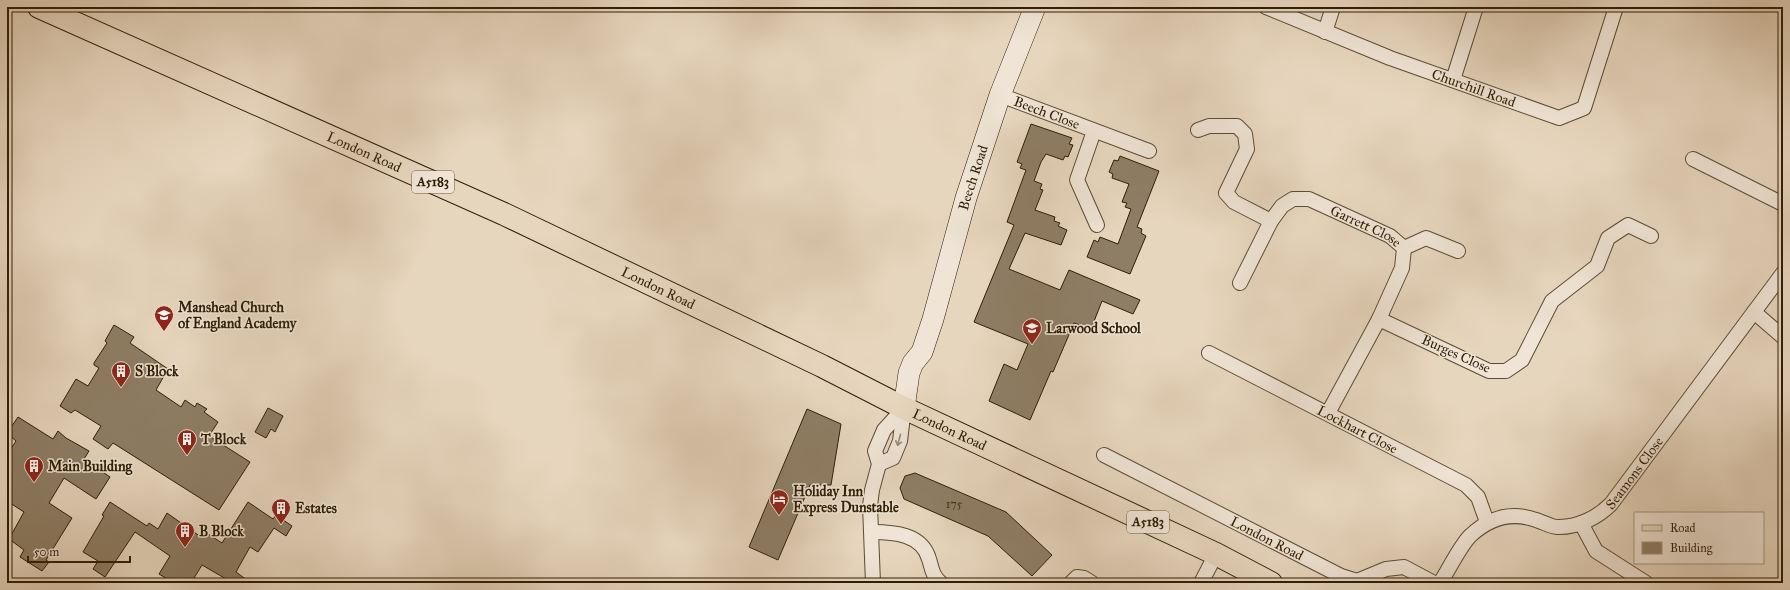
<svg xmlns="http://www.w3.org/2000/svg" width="1790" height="590" viewBox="0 0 1790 590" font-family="'IM FELL Great Primer',serif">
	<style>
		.building { fill: #8e7e66; stroke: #2e1e06 }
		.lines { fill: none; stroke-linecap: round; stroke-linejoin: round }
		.street-casing { stroke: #5c4c34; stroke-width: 16 }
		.secondary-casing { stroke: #2e1e06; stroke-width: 22 }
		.primary-casing { stroke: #2e1e06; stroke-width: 24 }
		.street { stroke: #efe4d5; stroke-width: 14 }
		.secondary { stroke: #efe4d5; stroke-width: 21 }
		.primary { stroke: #e7d6be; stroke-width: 22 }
		.oneway { stroke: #988b78 }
		.labels { text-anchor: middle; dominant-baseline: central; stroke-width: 3; stroke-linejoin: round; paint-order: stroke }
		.number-label { font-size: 12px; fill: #46361e }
		.shield { fill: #efe4d5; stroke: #685944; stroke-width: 1 }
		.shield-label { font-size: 13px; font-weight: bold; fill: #2e1e06 }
		.street-label { font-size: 14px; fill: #2e1e06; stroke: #efe4d5 }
		.poi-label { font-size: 14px; font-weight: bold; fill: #2e1e06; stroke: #efe4d5; text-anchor: start }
	</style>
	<rect width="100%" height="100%" fill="#e7d6be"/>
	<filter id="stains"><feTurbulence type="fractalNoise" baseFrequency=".005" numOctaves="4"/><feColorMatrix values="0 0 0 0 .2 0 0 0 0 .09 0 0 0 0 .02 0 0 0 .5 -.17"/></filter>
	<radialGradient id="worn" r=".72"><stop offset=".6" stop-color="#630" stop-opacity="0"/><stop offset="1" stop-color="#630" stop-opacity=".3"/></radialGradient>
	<!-- building -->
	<path class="building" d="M1031 124 1072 138 1069 144 1073 145 1068 157 1065 156 1063 160 1046 154 1041 162 1034 181 1042 184 1040 189 1043 190 1035 210 1055 217 1054 221 1060 223 1058 226 1067 230 1061 245 1025 233 1009 269 1060 290 1069 270 1140 300 1133 314 1102 301 1091 329 1074 323 1053 372 1051 371 1030 420 989 401 1004 364 1017 370 1028 344 974 322 1014 225 1007 222 1026 170 1020 168 1022 164 1017 162Z
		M1120 156 1159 171 1137 227 1142 229 1141 233 1146 236 1130 274 1087 257 1094 240 1098 242 1100 237 1118 244 1131 209 1125 207 1127 203 1122 202 1129 184 1112 178 1113 174 1109 172 1114 160 1118 161Z
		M114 325 134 337 130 343 168 369 156 390 181 407 185 400 195 407 197 403 207 409 204 412 218 422 209 436 250 462 219 510 113 443 108 449 93 439 101 426 75 410 71 413 60 406 76 379 88 386 99 368 94 365V363L107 343 105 341Z
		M268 408 283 416 275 432 271 429 266 438 255 432Z
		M807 409 841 424 831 485H810L778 560 749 547Z
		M18 417 53 439 58 431 66 438 89 451 84 459 110 477 96 499 64 478 49 503 72 518 46 560 49 562 42 571 20 557 24 550 9 539 24 512 7 501V455L16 441 7 433Z
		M915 473 1006 512 1052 555 1032 576 988 536 904 499 900 488 905 476Z
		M110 502 147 526 149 523 158 529 167 513 201 537 205 532 222 543 248 502 273 519 276 515 292 526 286 536 274 528 258 552 250 547 236 572 251 583H233L202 565 191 583H174L159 574 170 556 135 532 105 577 93 569 98 561 83 552 104 516 102 515Z"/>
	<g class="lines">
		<defs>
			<g id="street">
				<path id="s1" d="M1266 7 1390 58 1559 118 1584 108 1616 7"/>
				<path d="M1325 32 1333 7"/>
				<path d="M1453 80 1476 7"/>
				<path id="s2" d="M1000 95 1149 151"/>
				<path d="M1198 130 1209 126H1237L1245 134 1247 149 1226 193 1234 202 1271 221"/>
				<path d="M1094 131 1077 180 1097 225"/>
				<path d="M1693 159 1783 204"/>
				<path d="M1404 248 1426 238 1458 251"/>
				<path id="s3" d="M1240 283 1271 221 1282 206 1293 199H1309L1390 236 1404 248 1402 268 1379 319 1328 413"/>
				<path d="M1754 312 1783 337"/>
				<path d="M1379 319 1489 371H1506L1522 360 1552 301 1597 266 1608 238 1628 225 1651 236"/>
				<path id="s4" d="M1209 353 1466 485 1478 497 1487 522"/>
				<path id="s5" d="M1104 455 1341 576 1357 581 1386 569 1404 567 1434 583"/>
				<path d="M879 464 893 458 900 441 904 408"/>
				<path d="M1581 523 1596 551 1646 583"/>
				<path d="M872 532C894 532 922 534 929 559 932 568 932 576 941 583"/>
				<path d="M873 583 870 506 872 490 879 464 875 451 884 430 904 408"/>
				<path d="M1071 583 1077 577 1084 578 1092 583"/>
				<path d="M1201 583 1216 554"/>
				<path id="s6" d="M1440 583C1448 571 1460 546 1470 536 1489 518 1511 511 1536 520 1543 522 1553 528 1559 527 1579 527 1598 517 1611 504L1783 273"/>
			</g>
			<g id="secondary">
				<path id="s7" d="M904 408 909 373 913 363 922 352 933 319 966 198 1000 95 1035 7"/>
			</g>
			<g id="primary">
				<path id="s8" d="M39 7 504 214 822 366 904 408 1216 554 1271 583"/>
			</g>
		</defs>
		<!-- street casing -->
		<use href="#street" class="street-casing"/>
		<!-- secondary casing -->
		<use href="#secondary" class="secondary-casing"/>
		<!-- primary casing -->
		<use href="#primary" class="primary-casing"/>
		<!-- street -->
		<use href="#street" class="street"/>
		<!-- secondary -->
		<use href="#secondary" class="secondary"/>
		<!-- primary -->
		<use href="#primary" class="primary"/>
	</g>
	<!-- one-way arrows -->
	<defs><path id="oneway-shaft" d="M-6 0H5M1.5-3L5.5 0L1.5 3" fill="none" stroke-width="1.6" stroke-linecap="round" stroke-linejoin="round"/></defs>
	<use class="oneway" href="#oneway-shaft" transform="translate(899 440) rotate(105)"/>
	<!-- icons -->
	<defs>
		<symbol id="school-pin" viewBox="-11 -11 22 30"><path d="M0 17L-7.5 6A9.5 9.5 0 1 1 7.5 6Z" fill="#8f2418" stroke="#efe4d5"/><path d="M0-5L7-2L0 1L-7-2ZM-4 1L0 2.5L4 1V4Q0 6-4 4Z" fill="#fff"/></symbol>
		<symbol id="building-pin" viewBox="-11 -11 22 30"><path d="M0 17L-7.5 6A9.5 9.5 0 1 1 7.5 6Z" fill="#8f2418" stroke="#efe4d5"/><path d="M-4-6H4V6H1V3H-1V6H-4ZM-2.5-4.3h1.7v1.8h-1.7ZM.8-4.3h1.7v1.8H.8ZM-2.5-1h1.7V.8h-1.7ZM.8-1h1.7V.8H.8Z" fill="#fff"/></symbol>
		<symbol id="hotel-pin" viewBox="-11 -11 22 30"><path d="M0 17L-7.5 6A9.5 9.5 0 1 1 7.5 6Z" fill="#8f2418" stroke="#efe4d5"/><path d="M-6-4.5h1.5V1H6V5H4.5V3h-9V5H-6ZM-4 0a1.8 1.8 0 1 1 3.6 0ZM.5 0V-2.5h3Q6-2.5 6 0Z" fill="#fff"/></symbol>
	</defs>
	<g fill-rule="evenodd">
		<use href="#school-pin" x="153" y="304" width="22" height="30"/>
		<use href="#school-pin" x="1021" y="317" width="22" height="30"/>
		<use href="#building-pin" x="110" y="360" width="22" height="30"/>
		<use href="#building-pin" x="176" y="428" width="22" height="30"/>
		<use href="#building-pin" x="23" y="455" width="22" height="30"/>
		<use href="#hotel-pin" x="768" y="488" width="22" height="30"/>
		<use href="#building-pin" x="270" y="497" width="22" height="30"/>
		<use href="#building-pin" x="174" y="520" width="22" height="30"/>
	</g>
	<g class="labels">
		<!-- number labels -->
		<g class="number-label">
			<text x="954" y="504">175</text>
		</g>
		<!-- shield labels -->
		<g class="shield">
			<rect x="412" y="171" width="42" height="22" rx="3"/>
			<rect x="1127" y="511" width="42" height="22" rx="3"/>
		</g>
		<g class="shield-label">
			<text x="433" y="182">A5183</text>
			<text x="1148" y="522">A5183</text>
		</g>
		<!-- street labels -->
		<g class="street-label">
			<text stroke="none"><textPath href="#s1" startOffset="223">Churchill Road</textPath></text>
			<text stroke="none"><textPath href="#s2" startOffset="50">Beech Close</textPath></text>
			<text stroke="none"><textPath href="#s8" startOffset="356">London Road</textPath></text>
			<text stroke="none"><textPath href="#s7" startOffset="242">Beech Road</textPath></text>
			<text stroke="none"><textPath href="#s3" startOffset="180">Garrett Close</textPath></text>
			<text stroke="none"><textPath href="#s8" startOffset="680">London Road</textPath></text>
			<text transform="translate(1456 354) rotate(24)">Burges Close</text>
			<text stroke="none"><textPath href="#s8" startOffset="1004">London Road</textPath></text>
			<text stroke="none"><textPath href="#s4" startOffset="167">Lockhart Close</textPath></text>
			<text stroke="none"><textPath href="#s6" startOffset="249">Seamons Close</textPath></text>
			<text stroke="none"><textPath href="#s5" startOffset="183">London Road</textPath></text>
		</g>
		<!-- poi labels -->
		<g class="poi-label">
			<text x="178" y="307">Manshead Church<tspan x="178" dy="16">of England Academy</tspan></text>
			<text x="1046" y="328">Larwood School</text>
			<text x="135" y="371">S Block</text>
			<text x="201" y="439">T Block</text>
			<text x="48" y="466">Main Building</text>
			<text x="793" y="491">Holiday Inn<tspan x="793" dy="16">Express Dunstable</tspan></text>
			<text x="295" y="508">Estates</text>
			<text x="199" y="531">B Block</text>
		</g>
	</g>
	<!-- margin -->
	<rect width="1790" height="590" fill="none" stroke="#e7d6be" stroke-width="24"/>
	<rect x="8" y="8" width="1774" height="574" fill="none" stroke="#2e1e06" stroke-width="2"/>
	<rect x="12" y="12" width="1766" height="566" fill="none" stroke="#2e1e06"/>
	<!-- legend -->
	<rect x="1634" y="512" width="130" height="52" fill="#efe4d5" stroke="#a29582"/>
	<rect x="1642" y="525" width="20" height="6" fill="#e7d6be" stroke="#a29582"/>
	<text x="1670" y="532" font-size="12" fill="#2e1e06">Road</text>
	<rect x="1642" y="542" width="20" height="12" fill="#8e7e66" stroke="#a29582"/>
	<text x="1670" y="552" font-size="12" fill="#2e1e06">Building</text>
	<!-- scale -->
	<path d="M28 556v6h102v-6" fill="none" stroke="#2e1e06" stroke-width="2"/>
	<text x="34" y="556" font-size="12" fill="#2e1e06" stroke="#efe4d5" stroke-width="3" paint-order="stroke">50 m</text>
	<rect width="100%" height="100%" filter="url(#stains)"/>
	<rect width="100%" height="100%" fill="url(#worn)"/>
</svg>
